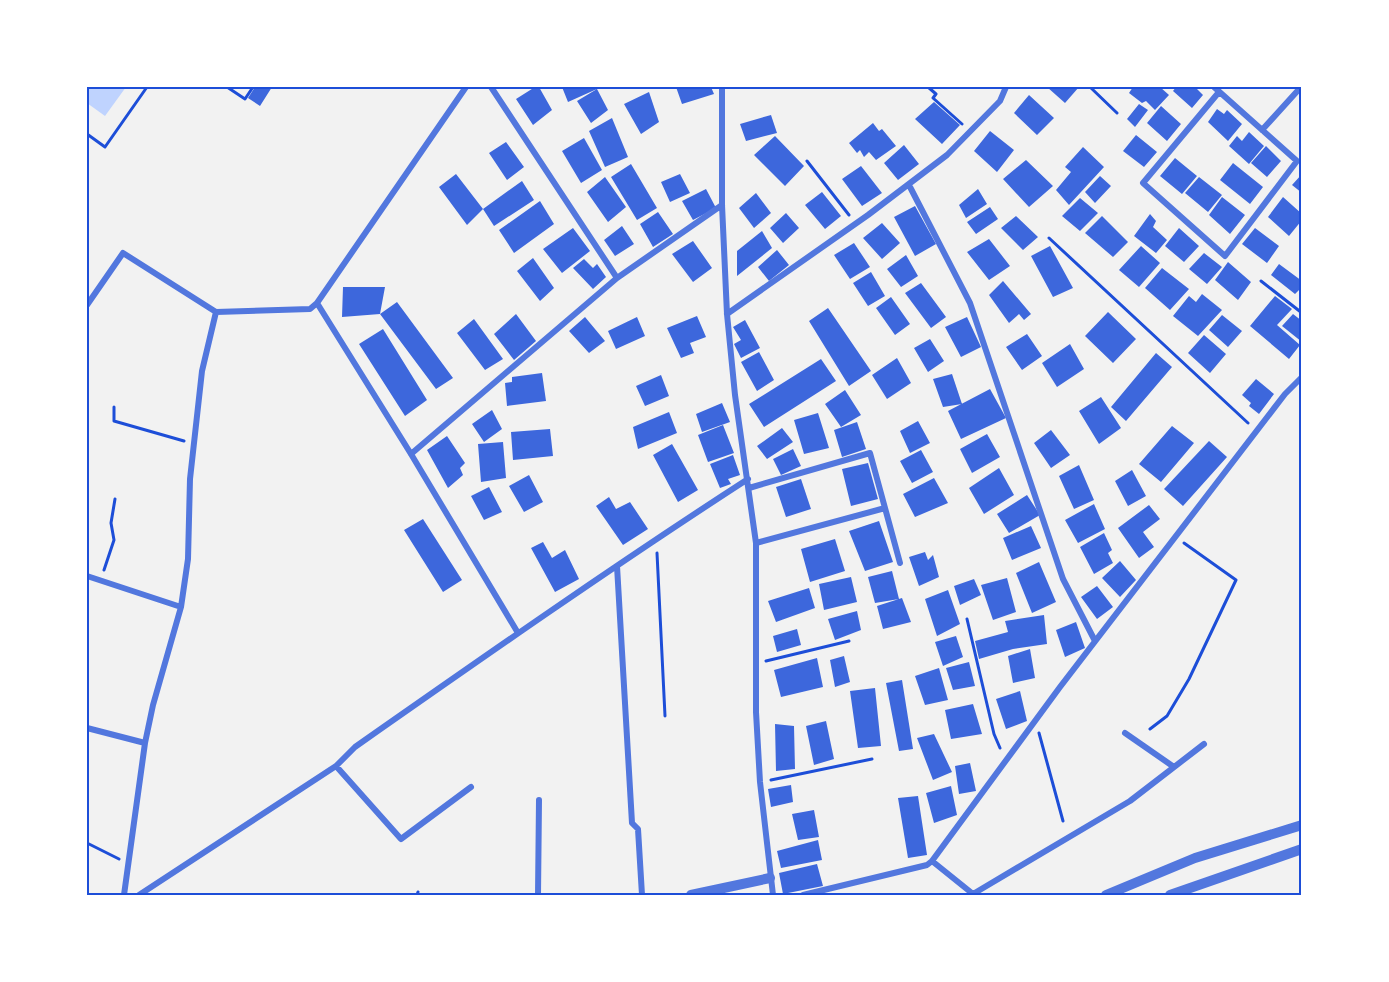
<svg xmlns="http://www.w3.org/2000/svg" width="1389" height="982" viewBox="0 0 1389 982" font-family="'Zilla Slab',serif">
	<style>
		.water { fill: #bfd3fe }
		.building { fill: #3d67dc }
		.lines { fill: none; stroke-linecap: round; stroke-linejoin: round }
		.path { stroke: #1d4ed8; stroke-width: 3 }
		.minor { stroke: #5277de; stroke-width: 6 }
		.tertiary { stroke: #5277de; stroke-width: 10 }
		.neatline { fill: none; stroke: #1d4ed8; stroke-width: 2 }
	</style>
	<rect width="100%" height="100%" fill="#f2f2f2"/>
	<!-- water -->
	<path class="water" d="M87 87H126L105 116 87 103Z"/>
	<!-- building -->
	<path class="building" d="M255 87H272L260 106 248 98Z
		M535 87H539L552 110 533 125 516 99Z
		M562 87H596L597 89 568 102Z
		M676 87H711L714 94 682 104Z
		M1047 87H1079L1065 103Z
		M1133 87H1160L1169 95 1155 110 1146 101 1142 103 1129 93Z
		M1176 87H1195L1203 95 1192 108 1173 91Z
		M597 89 608 110 591 123 577 101Z
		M649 92 659 122 641 134 624 104Z
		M1029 95 1054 118 1037 135 1014 113Z
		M934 102 960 125 942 144 915 119Z
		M1139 104 1148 110 1135 127 1127 119Z
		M1161 106 1181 124 1167 141 1147 123Z
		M1217 109 1224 114 1227 110 1242 124 1228 141 1208 122Z
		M771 115 777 133 746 141 740 124Z
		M612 118 628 157 605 167 589 131Z
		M873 123 879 131 882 129 896 146 876 160 869 152 864 157 860 150 857 153 849 143Z
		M990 131 1014 150 997 172 974 151Z
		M1249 132 1264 146 1249 164 1229 146 1237 136 1242 141Z
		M1136 135 1157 152 1144 167 1123 151Z
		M775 136 804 166 785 186 754 155Z
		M584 138 602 170 581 183 562 151Z
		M506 142 524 167 507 180 489 153Z
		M904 145 919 164 898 180 884 163Z
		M1266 146 1281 161 1267 177 1251 163Z
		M1083 147 1104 167 1069 205 1056 190 1071 172 1065 167Z
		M1175 158 1197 176 1182 194 1160 176Z
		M1026 160 1053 186 1029 207 1003 179Z
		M1233 163 1263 187 1250 204 1220 180Z
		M631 164 657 208 637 220 611 177Z
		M861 166 882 193 862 206 842 179Z
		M456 174 483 209 522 181 534 200 494 226 483 209 467 225 439 187Z
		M680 174 690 193 670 202 661 182Z
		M1302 174V193L1292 185Z
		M1100 176 1111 186 1095 203 1085 192Z
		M605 177 626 207 608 222 587 192Z
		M1199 177 1222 195 1208 212 1185 193Z
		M706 189 716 208 693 220 682 201Z
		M978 189 987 204 966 218 959 205Z
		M822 192 841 216 825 229 805 205Z
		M756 193 771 213 754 228 739 208Z
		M1222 197 1245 215 1230 234 1209 215Z
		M1283 197 1302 214V220L1289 236 1268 217Z
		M1080 198 1098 213 1080 231 1062 216Z
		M540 201 554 224 514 253 499 230Z
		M915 206 936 244 915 256 894 217Z
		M990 207 998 219 976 234 967 222Z
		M658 212 673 234 653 247 640 224Z
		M786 213 799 228 783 243 770 228Z
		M1150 214 1156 221 1153 227 1167 240 1156 253 1134 236Z
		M1016 216 1038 237 1023 250 1001 228Z
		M1102 216 1128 242 1113 257 1085 233Z
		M882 223 900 243 882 259 863 238Z
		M622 226 634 244 615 256 604 240Z
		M573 228 590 251 562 273 543 249Z
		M1179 228 1199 246 1184 262 1165 246Z
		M1255 228 1279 246 1267 263 1242 244Z
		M762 231 772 248 737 276V251Z
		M989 239 1010 266 989 280 967 252Z
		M693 241 712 268 693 282 672 254Z
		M854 243 870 267 850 279 834 255Z
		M1050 246 1073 288 1053 297 1031 256Z
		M1141 246 1160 263 1139 287 1119 270Z
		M777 250 789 265 769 281 758 267Z
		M1204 253 1222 267 1207 284 1189 269Z
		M906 255 918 276 901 287 887 269Z
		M533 258 554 288 540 301 517 271Z
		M584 259 593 268 597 264 606 277 593 289 573 268Z
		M1228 262 1251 282 1238 300 1215 280Z
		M1279 264 1302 281V287L1295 294 1271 275Z
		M1162 268 1189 289 1170 310 1145 288Z
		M871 272 885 296 868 306 853 283Z
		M1003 281 1031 314 1024 320 1019 314 1009 323 989 295Z
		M921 283 946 317 931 328 905 293Z
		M343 287H385L380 314 342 317Z
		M1202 294 1222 310 1198 336 1173 316 1189 296 1196 302Z
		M1275 296 1292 309 1277 325 1300 345 1289 359 1250 326Z
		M891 297 910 324 895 335 876 308Z
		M397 302 453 378 436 389 380 314Z
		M828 308 871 371 849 386 809 321Z
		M1108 312 1136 339 1113 363 1085 336Z
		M516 314 536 341 514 360 494 334Z
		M1293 314 1302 321V342L1282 326Z
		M1222 315 1242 331 1228 347 1209 330Z
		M697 316 706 337 690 343 694 353 681 358 667 328Z
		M585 317 605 341 589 353 569 331Z
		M637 317 645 336 616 349 608 331Z
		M967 317 981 347 961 357 945 327Z
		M474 319 503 359 485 370 457 333Z
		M745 320 760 348 741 358 734 344 741 340 733 327Z
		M383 329 427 400 405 416 359 344Z
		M1027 334 1042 356 1022 370 1006 347Z
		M1204 335 1226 354 1210 373 1188 353Z
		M930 339 944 361 928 372 914 348Z
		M1070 344 1084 369 1057 387 1042 363Z
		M759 352 774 380 757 391 741 362Z
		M1156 353 1172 367 1126 421 1111 407Z
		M897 358 911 383 887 399 872 375Z
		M821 359 836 381 764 427 749 404Z
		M542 373 546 401 507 406 505 383 512 382V377Z
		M952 374 962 404 943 407 933 379Z
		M661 375 669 396 645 406 636 386Z
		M1256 379 1274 394 1259 414 1249 406 1251 403 1242 395Z
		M990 389 1006 418 961 439 948 411Z
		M845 390 861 415 841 427 825 404Z
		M1101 397 1121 428 1099 444 1079 411Z
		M722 403 730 422 702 432 696 414Z
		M492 410 502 429 484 442 472 424Z
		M669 412 677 433 638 449 633 427Z
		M818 413 829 448 804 454 794 420Z
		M918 421 930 443 910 453 900 431Z
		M857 422 866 449 842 457 834 430Z
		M723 425 734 453 708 462 698 435Z
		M1172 426 1194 443 1161 482 1139 464Z
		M782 428 793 442 767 459 757 446Z
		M550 429 553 456 513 460 511 432Z
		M1051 430 1070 455 1051 468 1034 443Z
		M987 434 1000 457 972 473 960 449Z
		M447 436 465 463 460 468 463 475 448 488 427 450Z
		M1209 441 1227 457 1183 506 1164 489Z
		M503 442 506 478 481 482 478 444Z
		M672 444 698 490 678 502 653 455Z
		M793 449 801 466 781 475 773 459Z
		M921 450 933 472 912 483 900 461Z
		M733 455 740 475 728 479 731 484 720 488 710 464Z
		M868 463 878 499 851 506 842 469Z
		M1079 465 1094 500 1074 509 1059 476Z
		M999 468 1014 495 984 514 969 488Z
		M1132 470 1146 496 1128 506 1115 481Z
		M529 475 543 502 524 512 509 486Z
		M934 478 948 503 915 517 903 494Z
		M801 479 811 509 786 517 776 487Z
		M489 487 502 512 484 520 471 496Z
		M1027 495 1040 515 1009 533 997 514Z
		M609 497 616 509 630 502 648 529 623 545 596 506Z
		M1094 504 1105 529 1078 543 1065 520Z
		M1149 505 1160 519 1143 532 1154 547 1139 558 1118 528Z
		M423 519 462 580 443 592 404 530Z
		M879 521 893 562 865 571 849 531Z
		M1031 526 1041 548 1012 560 1003 538Z
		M1104 533 1112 550 1108 553 1113 563 1094 574 1080 547Z
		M835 539 845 571 810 582 801 549Z
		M543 542 552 558 565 550 579 579 555 592 531 548Z
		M925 552 928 560 933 555 939 577 919 586 909 557Z
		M1120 561 1136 580 1120 597 1102 578Z
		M1039 562 1056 602 1032 613 1016 573Z
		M892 571 899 599 875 603 868 577Z
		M851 577 857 602 824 610 819 584Z
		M1007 578 1016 612 993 620 981 585Z
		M974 579 981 595 960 605 954 586Z
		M1097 586 1113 607 1097 619 1081 597Z
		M809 588 815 608 776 622 768 601Z
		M948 590 960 624 937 636 925 599Z
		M902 598 911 622 883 629 877 606Z
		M857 611 861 630 835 640 828 619Z
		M1044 615 1047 644 1013 649 979 659 975 641 1008 632 1005 621Z
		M1076 622 1085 648 1065 657 1056 630Z
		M797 629 801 645 777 652 773 636Z
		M956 636 963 657 943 666 935 642Z
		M1030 649 1035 678 1013 683 1008 656Z
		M844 656 850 682 835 687 830 660Z
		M817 658 823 687 781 697 774 670Z
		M969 662 975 686 953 690 946 668Z
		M939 668 948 700 925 705 915 676Z
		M902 680 913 749 899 751 886 683Z
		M875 688 881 746 858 748 850 691Z
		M1020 691 1027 721 1006 729 996 699Z
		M973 704 982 734 951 739 945 710Z
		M826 721 834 759 814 765 806 726Z
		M775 724 794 726 795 769 776 771Z
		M934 734 952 772 933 780 917 738Z
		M970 763 976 791 959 794 955 766Z
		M791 785 793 802 771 807 768 789Z
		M951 786 957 815 934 823 926 793Z
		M918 796 927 855 908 858 898 798Z
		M814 810 819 837 798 840 792 814Z
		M818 840 822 860 781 868 777 851Z
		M817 864 823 886 783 894 779 873Z"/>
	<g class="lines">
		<!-- path -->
		<path class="path" d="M227 87 245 99 253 87
			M928 87 936 94 933 98 962 124
			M1090 87 1117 113
			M87 134 105 147 147 87
			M807 161 849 215
			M1049 238 1248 423
			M1261 281 1302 313
			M114 407V421L184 441
			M657 553 665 716
			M104 570 114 540 111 523 115 499
			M967 619 994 734 1000 748
			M766 661 849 641
			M1150 729 1167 716 1189 679 1236 580 1184 543
			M1039 733 1063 821
			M771 780 872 759
			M87 843 119 859
			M417 895 418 892"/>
		<!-- minor -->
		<path class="minor" d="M491 87 617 278
			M722 87V205L727 314 735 395 756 543V712L760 782 773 895
			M1214 87 1297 161 1225 256 1143 183 1219 92
			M1262 130 1301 87
			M909 185 970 303 1063 579 1095 641
			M317 303 411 454 518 633
			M87 305 123 253 216 312 310 309 317 303 466 87
			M727 314 868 215 947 155 1000 101 1006 87
			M411 454 617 278 722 205
			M749 488 870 453 900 563
			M756 543 885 508
			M617 566 632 823 638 829 642 895
			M87 576 181 607
			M87 728 145 743
			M1125 733 1174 767
			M336 766 401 839 471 787
			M932 861 973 894 1130 801 1204 744
			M124 895 145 743 153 705 181 607 188 559 190 479 202 371 216 312
			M139 895 336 766 355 747C485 656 615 565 748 479
			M538 895 539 800
			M803 895 927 865 932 861 1060 687 1285 394 1302 377"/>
		<!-- tertiary -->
		<path class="tertiary" d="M691 895 770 878
			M1106 895 1195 858 1302 825
			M1170 895 1302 849"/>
	</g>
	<!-- border -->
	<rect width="1389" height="982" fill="none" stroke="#ffffff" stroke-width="177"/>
	<rect x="88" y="88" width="1212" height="806" class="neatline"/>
</svg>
